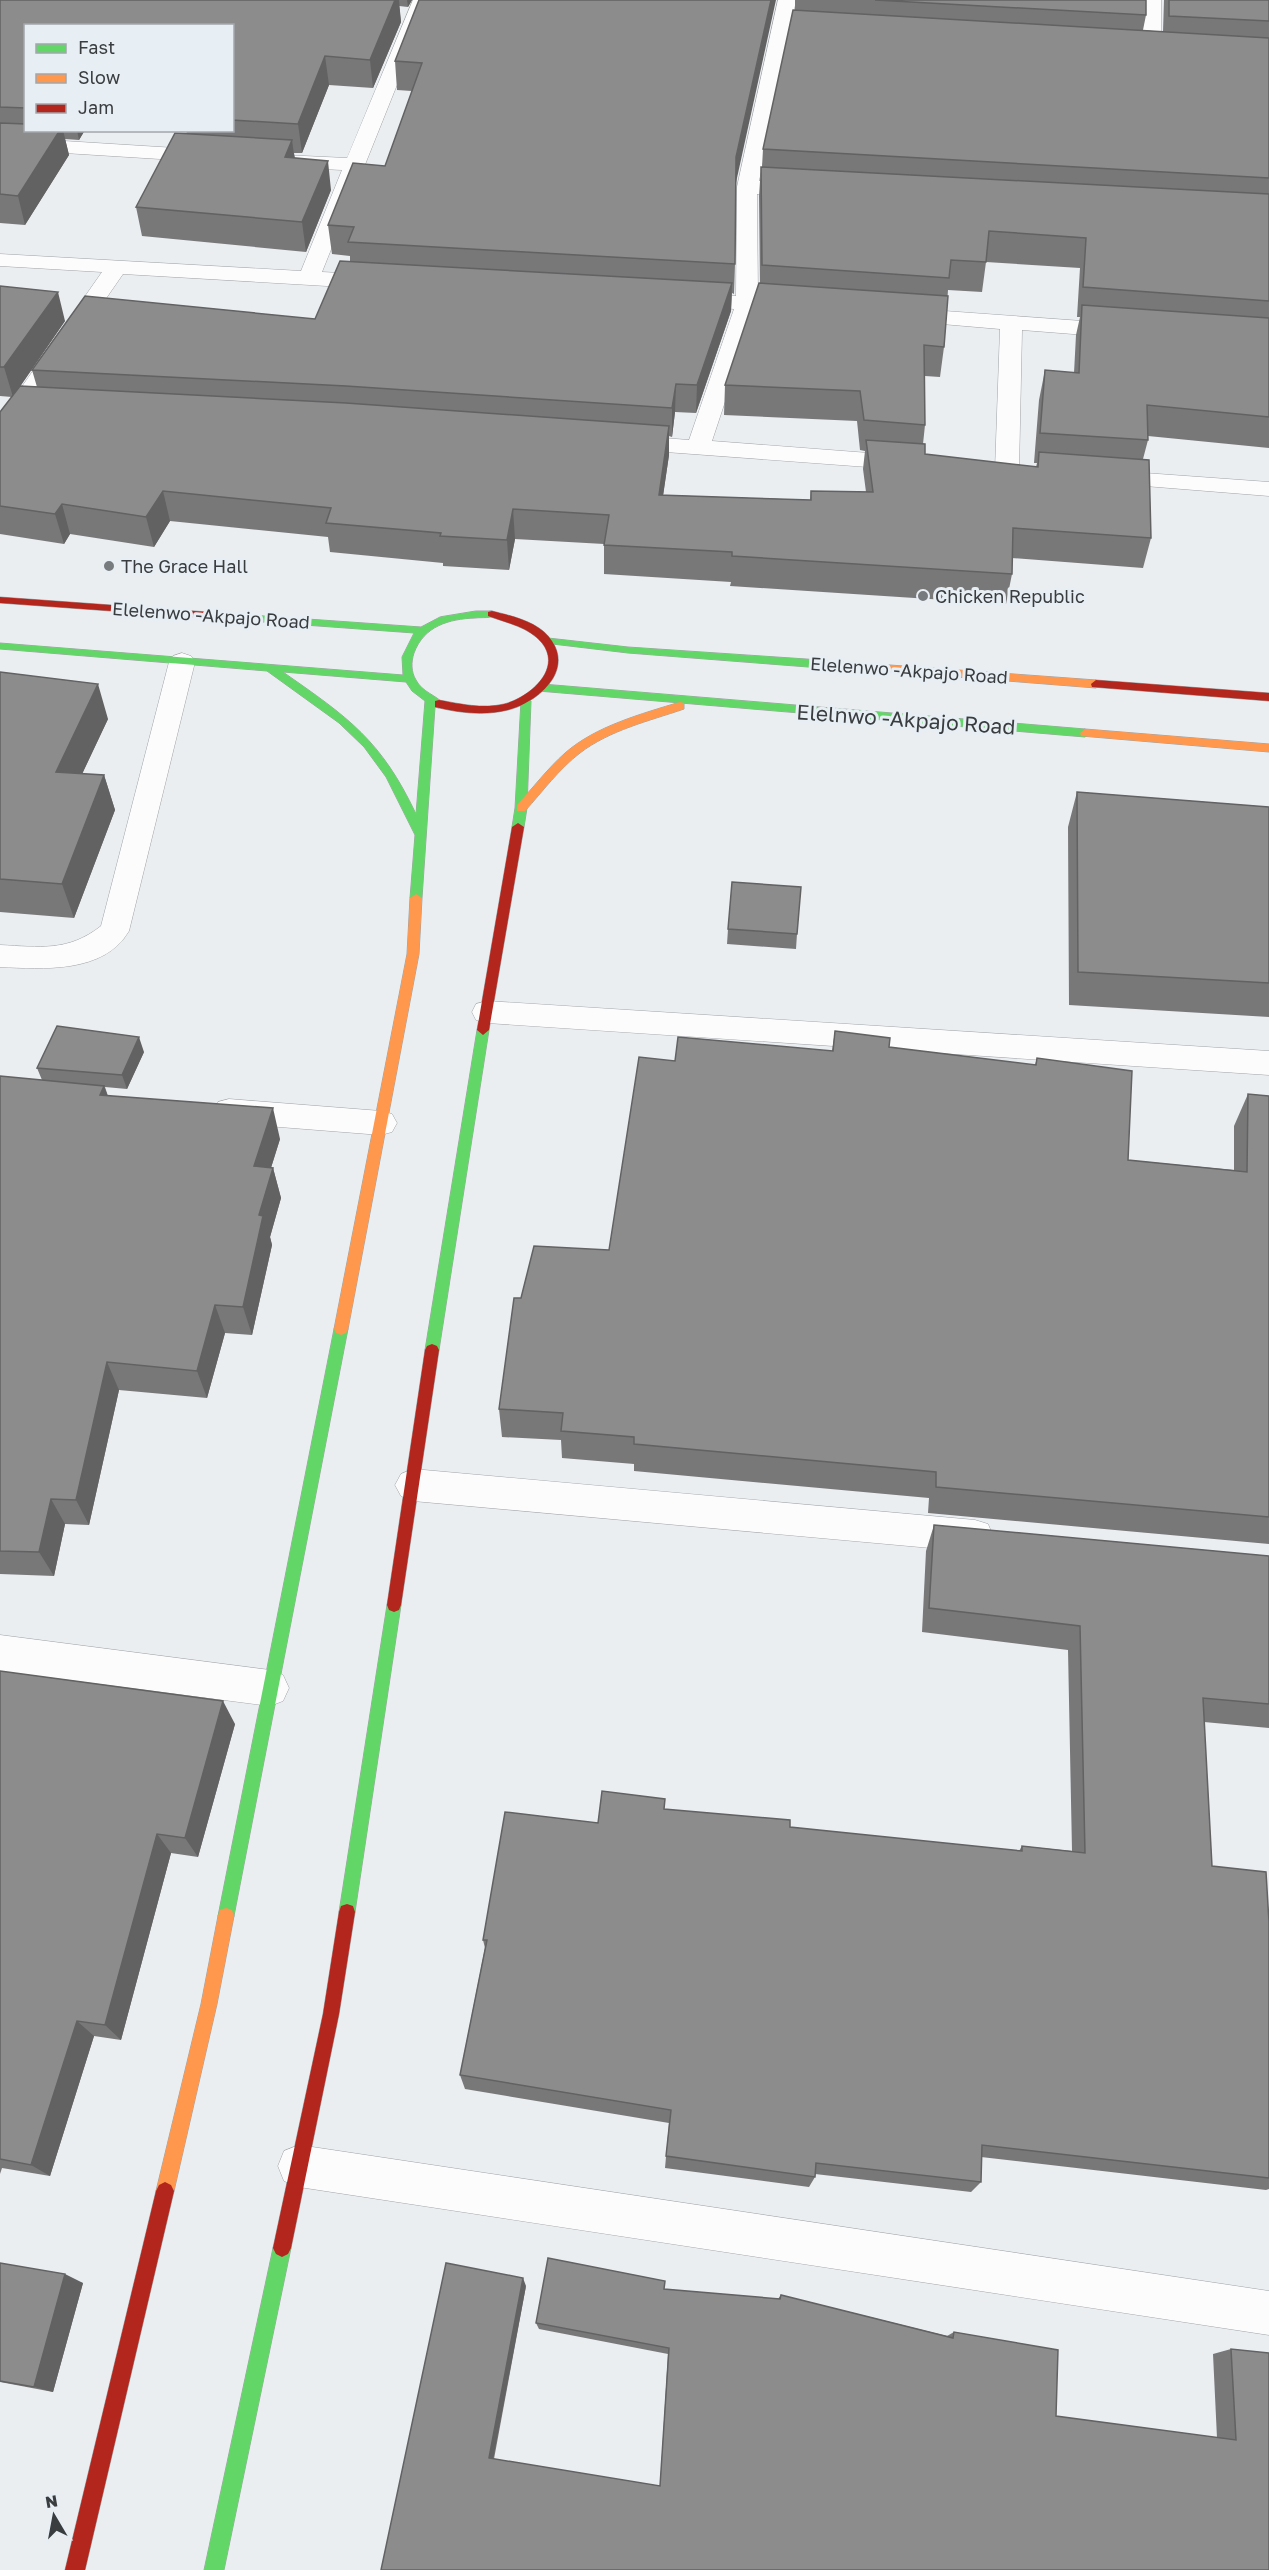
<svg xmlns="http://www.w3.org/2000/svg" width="1269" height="2570" viewBox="0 0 1269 2570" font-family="'Golos Text',sans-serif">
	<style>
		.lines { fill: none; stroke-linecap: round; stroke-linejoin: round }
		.lane-casing { stroke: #a0a3a5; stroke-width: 1 }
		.street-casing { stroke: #a0a3a5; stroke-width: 1 }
		.fast-casing { stroke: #a0a3a5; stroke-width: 1 }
		.slow-casing { stroke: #a0a3a5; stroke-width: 1 }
		.jam-casing { stroke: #a0a3a5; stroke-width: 1 }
		.lane { fill: #fcfcfd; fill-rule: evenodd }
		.street { fill: #fcfcfd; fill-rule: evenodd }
		.fast { fill: #63d668; fill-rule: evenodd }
		.slow { fill: #ff974d; fill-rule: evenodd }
		.jam { fill: #b3261e; fill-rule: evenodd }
		.wall { fill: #787879; fill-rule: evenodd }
		.shaded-wall { fill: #626263 }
		.building { fill: #8c8c8d; stroke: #626263; stroke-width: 1.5 }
		.poi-dot { fill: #787b7d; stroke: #e7eef4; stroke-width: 2 }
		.labels { text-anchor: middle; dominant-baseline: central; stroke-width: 6; stroke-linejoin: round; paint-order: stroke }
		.far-poi-label { font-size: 18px; fill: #3a3d3f; stroke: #e7eef4; text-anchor: start }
		.far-street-label { font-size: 18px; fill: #3a3d3f; stroke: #e7eef4 }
		.street-label { font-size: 21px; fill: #3a3d3f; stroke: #e7eef4 }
	</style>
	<rect width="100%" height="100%" fill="#eaeef1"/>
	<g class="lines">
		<defs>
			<path id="lane" d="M182 653 191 656 195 662 129 931C104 974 42 969 0 967V945C40 947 68 952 101 926L169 662 173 656Z"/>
			<path id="street" d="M413 0H431L322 272 378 275 386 277 389 282 386 287 378 289 123 274 8 440 0 442V418L102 272 0 266V254L301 271 342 170 283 167 276 165 273 161 276 157 283 155 347 158Z
				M778 0H796L791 26 833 28 840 30 842 34 840 38 833 40 789 37 759 181 805 184 812 186 815 190 812 194 805 196 757 194 758 298 805 302 808 307 805 312 797 314 755 311 712 441 908 456 916 458 920 463 916 468 908 470 625 449 617 447 613 442 617 437 625 435 689 440 734 309 679 304 676 299 679 294 687 292 736 296 737 187Z
				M1143 0H1161V52L1158 56H1144L1141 52Z
				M0 137 208 150 215 152 218 156 215 160 208 162 0 149Z
				M903 308 1124 324 1132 326 1135 331 1132 336 1124 338 1022 330 1019 470 1015 475 1007 477 999 475 995 470 1000 329 895 320 892 315 895 310Z
				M1103 470 1269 482V496L1095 482 1091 477 1095 472Z
				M487 1001 1269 1051V1075L487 1023 476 1020 472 1012 476 1004Z
				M229 1099 381 1111 392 1114 397 1123 392 1132 381 1135 229 1123 218 1120 213 1111 218 1102Z
				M413 1469 975 1520 988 1524 993 1536 988 1548 975 1552 413 1501 401 1496 395 1485 401 1474Z
				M0 1635 270 1670 283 1675 289 1688 283 1701 270 1706 0 1671Z
				M299 2145 1269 2291V2335L299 2187 284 2181 278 2166 284 2151Z"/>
			<path id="fast" d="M476 611H492L497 614C491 619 483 617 475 618 449 619 424 626 414 653 411 662 411 672 416 680 422 692 436 695 444 704L439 708 435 707 422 898 416 902 410 898 415 835 386 777 364 747 339 723 267 671 0 649V643L403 675 402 657 414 633 222 619 217 616 222 613 421 627 440 617ZM283 672 406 682 412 691 425 701 416 814C381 740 349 718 283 672Z
				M548 638 628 647 821 660 826 664 821 668 628 653 544 643 543 641Z
				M542 684 1085 729 1090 733 1085 737 538 691 537 688Z
				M526 697 531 701 527 808 524 827 518 831 512 827 515 808 521 701Z
				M483 1025 489 1030 439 1350 437 1354 432 1356 427 1354 425 1350 477 1030Z
				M341 1323 346 1325 348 1329 234 1916 232 1922 226 1924 220 1922 218 1916 334 1329 336 1325Z
				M394 1598 399 1600 401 1605 355 1912 353 1918 347 1920 341 1918 339 1912 387 1605 389 1600Z
				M282 2239 288 2242 291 2248 224 2570H204L273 2248 276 2242Z"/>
			<path id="slow" d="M821 660 1096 680 1101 684 1096 688 817 666V662Z
				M680 702 684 703V709C649 721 610 730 580 753 559 769 543 791 525 811H517V805C533 788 547 769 565 753 596 726 641 714 680 702Z
				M1085 729 1269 744V752L1081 736 1080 733Z
				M416 894 422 898 419 954 348 1329 346 1333 341 1335 336 1333 334 1329 407 954 410 898Z
				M226 1908 232 1910 234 1916 217 2004 174 2191 171 2197 165 2200 159 2197 156 2191 201 2004 218 1916 220 1910Z"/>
			<path id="jam" d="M0 597 222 613 227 616 222 619 0 603Z
				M492 611C512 616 540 622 552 641 573 673 536 703 508 710 484 716 459 713 435 707V701L439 700C461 704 482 709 504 704 528 698 563 670 542 643 529 627 507 623 488 616V612Z
				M1096 680 1269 693V701L1092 687 1091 684Z
				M518 823 524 827 489 1030 483 1035 477 1030 512 827Z
				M432 1344 437 1346 439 1350 401 1605 399 1610 394 1612 389 1610 387 1605 425 1350 427 1346Z
				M347 1904 353 1906 355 1912 339 2014 291 2248 288 2254 282 2257 276 2254 273 2248 323 2014 339 1912 341 1906Z
				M165 2182 171 2185 174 2191 85 2570H65L156 2191 159 2185Z"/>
		</defs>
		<!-- lane casing -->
		<use href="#lane" class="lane-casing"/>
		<!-- street casing -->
		<use href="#street" class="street-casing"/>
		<!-- fast casing -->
		<use href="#fast" class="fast-casing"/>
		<!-- slow casing -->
		<use href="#slow" class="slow-casing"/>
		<!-- jam casing -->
		<use href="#jam" class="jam-casing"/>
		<!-- lane -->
		<use href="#lane" class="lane"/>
		<!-- street -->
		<use href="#street" class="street"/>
		<!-- fast -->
		<use href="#fast" class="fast"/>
		<!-- slow -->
		<use href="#slow" class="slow"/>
		<!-- jam -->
		<use href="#jam" class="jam"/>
	</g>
	<!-- wall -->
	<path class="wall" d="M0 0H412L408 7 399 6 401 22 373 88 329 85 302 153H294L295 158 331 190 306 252 142 236 136 207 187 134 186 130H232V26H26V130H85L79 140 65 139 69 155 25 225 0 223Z
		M419 0 736 182 735 264 734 294 732 293 731 311 696 413 675 412 672 437 669 436V455L663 495 810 500 811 491 866 492 863 469 865 451 860 450 857 421 724 415 725 385 760 283 759 196 761 167H762L763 149 795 10V0H1146V15L1143 30 1163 32 1164 0H1269V448L1148 436V440L1143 459 1151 538 1143 568 1012 558V574L1006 604 730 586 731 582 604 574V544L515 539 509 570 443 566V563L330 552 328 537 170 521 154 547 70 534 64 544 0 534V412L12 397 0 396V286L65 321 20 386 37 387 32 370 315 319 350 262V256L332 254 328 225 385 166 412 91 397 90 395 61ZM986 262 1080 268 1077 317H1080L1076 335 1074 373 1045 370 1039 400 1034 463H1037L1036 467 925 454 923 444 925 425V376L940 377 944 347 948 290 982 292Z
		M0 672 108 719 82 774 104 775 115 810 74 918 0 912Z
		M1077 792 1269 807V1017L1069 1005 1068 827Z
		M728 929 797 934 796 949 727 944Z
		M835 1031 889 1047 1035 1065 1037 1058 1128 1160 1234 1170V1126L1248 1094 1269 1096V1544L928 1513 929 1498 634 1471V1464L562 1458 561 1440 502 1437 499 1409 521 1298 609 1250 675 1061 832 1051Z
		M144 1052 127 1089 105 1087 108 1096 280 1139 271 1168H273L281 1198 270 1237 272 1245 252 1335 225 1333 207 1398 119 1390 89 1525 65 1524 54 1576 0 1574V1076L42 1080 37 1068Z
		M934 1525 1269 1556V1728L1204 1722 1212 1866 1269 1922V2189L1266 2190 981 2157V2182L971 2192 815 2174V2177L809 2187 665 2168 669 2123 465 2089 460 2075 485 1948 483 1940 598 1823 665 1799 664 1809 790 1827 1019 1851 1022 1846 1072 1851 1068 1650 922 1632 926 1551Z
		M0 1671 235 1724 198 1857 171 1853 121 2040 94 2036 50 2176 2 2168 0 2174Z
		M0 2263 83 2283 53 2392 0 2382Z
		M526 2286 494 2459 660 2486 668 2354 539 2329 536 2323 664 2289 778 2299 781 2295 947 2336 954 2332 1056 2416 1217 2438 1213 2354 1231 2349 1269 2570H381Z"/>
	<!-- shaded-wall -->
	<path class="shaded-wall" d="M395 0H399L401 22 373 88 370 60Z
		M407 0H412L408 7Z
		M771 0H776L735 187 736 157Z
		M325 56 329 85 302 153 298 124Z
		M60 130H63L69 155 25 225 18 196Z
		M77 130H85L79 140Z
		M292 140 296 169 285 157Z
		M328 161 331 190 306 252 302 222Z
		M732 283 731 311 696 413 697 385Z
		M58 292 65 321 13 397 4 367Z
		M676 384 675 412 672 437V408Z
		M669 426V455L659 524V495Z
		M163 491 170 521 154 547 146 517Z
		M62 504 70 534 64 544 55 514Z
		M513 509 515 539 509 570 507 540Z
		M98 684 108 719 67 806 56 772Z
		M104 775 115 810 74 918 62 884Z
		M139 1037 144 1052 127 1089 122 1075Z
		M104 1086 115 1116 100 1095Z
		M273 1108 280 1139 262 1196 254 1166Z
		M273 1168 281 1198 270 1237 272 1245 252 1335 243 1307 259 1215Z
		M215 1305 225 1333 207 1398 197 1371Z
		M107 1362 119 1390 89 1525 76 1500Z
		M51 1499 65 1524 54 1576 39 1552Z
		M223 1701 235 1724 198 1857 185 1838Z
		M157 1834 171 1853 121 2040 105 2025Z
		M77 2021 94 2036 50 2176 31 2165Z
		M65 2274 83 2283 53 2392 34 2387Z
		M523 2278 526 2286 493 2460 489 2458Z"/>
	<!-- building -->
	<path class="building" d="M0 0H395L370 60 325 56 298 124 232 120V26H26V108L0 107Z
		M419 0H771L736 157 735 264 348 242 354 227 328 225 353 163 385 166 422 63 395 61Z
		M875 0H1146V15Z
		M1169 0H1269V21L1169 16Z
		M793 10 1269 38V178L763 149Z
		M0 123 26 124V130H60L18 196 0 194Z
		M175 133 292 140 285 157 328 161 302 222 136 207Z
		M761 167 1269 194V301L1083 287 1086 238 989 231 986 262 951 260 949 278 762 265Z
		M340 261 732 283 697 385 676 384 672 408 346 386 32 370 85 296 315 319Z
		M759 283 948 296 944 347 924 345 925 425 864 420 860 391 725 385Z
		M0 286 58 292 4 367H0Z
		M1082 305 1269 318V417L1147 405 1148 440 1040 433 1045 370 1079 373Z
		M20 386 346 403 669 426 659 495 811 500V491L873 492 866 440 925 444V454L1038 467 1039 452 1149 460 1151 538 1013 528 1012 574 732 556V552L604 545 609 515 513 509 507 540 440 536 441 533 326 523 331 508 163 491 146 517 62 504 55 514 0 506V412Z
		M0 672 98 684 56 772 104 775 62 884 0 879Z
		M1077 792 1269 807V983L1078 972Z
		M732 882 801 887 797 934 728 929Z
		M57 1026 139 1037 122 1075 37 1068Z
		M835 1031 890 1038 889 1047 1036 1065 1037 1058 1132 1071 1128 1160 1247 1172 1248 1094 1269 1096V1517L936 1487V1472L634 1444V1437L561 1431 563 1413 499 1409 514 1298H521L534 1246 609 1250 639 1057 675 1061 678 1037 833 1051Z
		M0 1076 104 1086 100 1095 273 1108 254 1166 273 1168 259 1215 263 1216 243 1307 215 1305 197 1371 107 1362 76 1500 51 1499 39 1552 0 1551Z
		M934 1525 1269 1556V1704L1203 1698 1212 1866 1266 1872 1269 1922V2178L982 2145 981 2182 816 2163 815 2177 666 2156 671 2110 460 2075 487 1940H483L505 1812 598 1823 602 1791 665 1799 664 1809 790 1820V1827L1022 1851V1846L1085 1853 1080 1626 929 1608Z
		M0 1671 223 1701 185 1838 157 1834 105 2025 77 2021 31 2165 0 2159Z
		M548 2258 665 2281 664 2289 780 2299 781 2295 953 2338 954 2332 1058 2350 1056 2416 1236 2440 1231 2349 1269 2353V2570H381L446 2263 523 2278 489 2458 660 2486 669 2348 536 2323Z
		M0 2263 65 2274 34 2387 0 2381Z"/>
	<!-- markers -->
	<g class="poi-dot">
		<circle cx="109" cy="566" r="6"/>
		<circle cx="923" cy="596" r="6"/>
	</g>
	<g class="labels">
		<!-- far-poi labels -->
		<g class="far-poi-label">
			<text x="121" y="566">The Grace Hall</text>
			<text x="935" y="596">Chicken Republic</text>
		</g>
		<!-- far-street labels -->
		<g class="far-street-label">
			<text transform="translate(211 615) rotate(4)">Elelenwo -Akpajo Road</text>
			<text transform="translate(909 670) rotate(4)">Elelenwo -Akpajo Road</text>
		</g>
		<!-- street labels -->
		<g class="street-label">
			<text transform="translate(906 719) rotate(4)">Elelnwo -Akpajo Road</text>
		</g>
	</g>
	<!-- legend -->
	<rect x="24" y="24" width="210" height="108" fill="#e7eef4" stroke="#a2a7ac" stroke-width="1.5"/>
	<rect x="36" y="44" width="30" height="9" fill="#63d668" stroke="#a2a7ac" stroke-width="1.5"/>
	<text x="78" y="54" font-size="18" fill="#3a3d3f">Fast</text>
	<rect x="36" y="74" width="30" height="9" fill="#ff974d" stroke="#a2a7ac" stroke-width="1.5"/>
	<text x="78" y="84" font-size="18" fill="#3a3d3f">Slow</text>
	<rect x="36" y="104" width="30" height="9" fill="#b3261e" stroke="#a2a7ac" stroke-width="1.5"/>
	<text x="78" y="114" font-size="18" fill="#3a3d3f">Jam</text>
	<!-- north arrow -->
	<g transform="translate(54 2516) rotate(350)" stroke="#e7eef4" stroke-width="4.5" paint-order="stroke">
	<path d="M0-4.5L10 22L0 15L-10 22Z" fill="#3a3d3f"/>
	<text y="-9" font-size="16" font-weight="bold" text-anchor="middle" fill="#3a3d3f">N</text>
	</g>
</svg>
